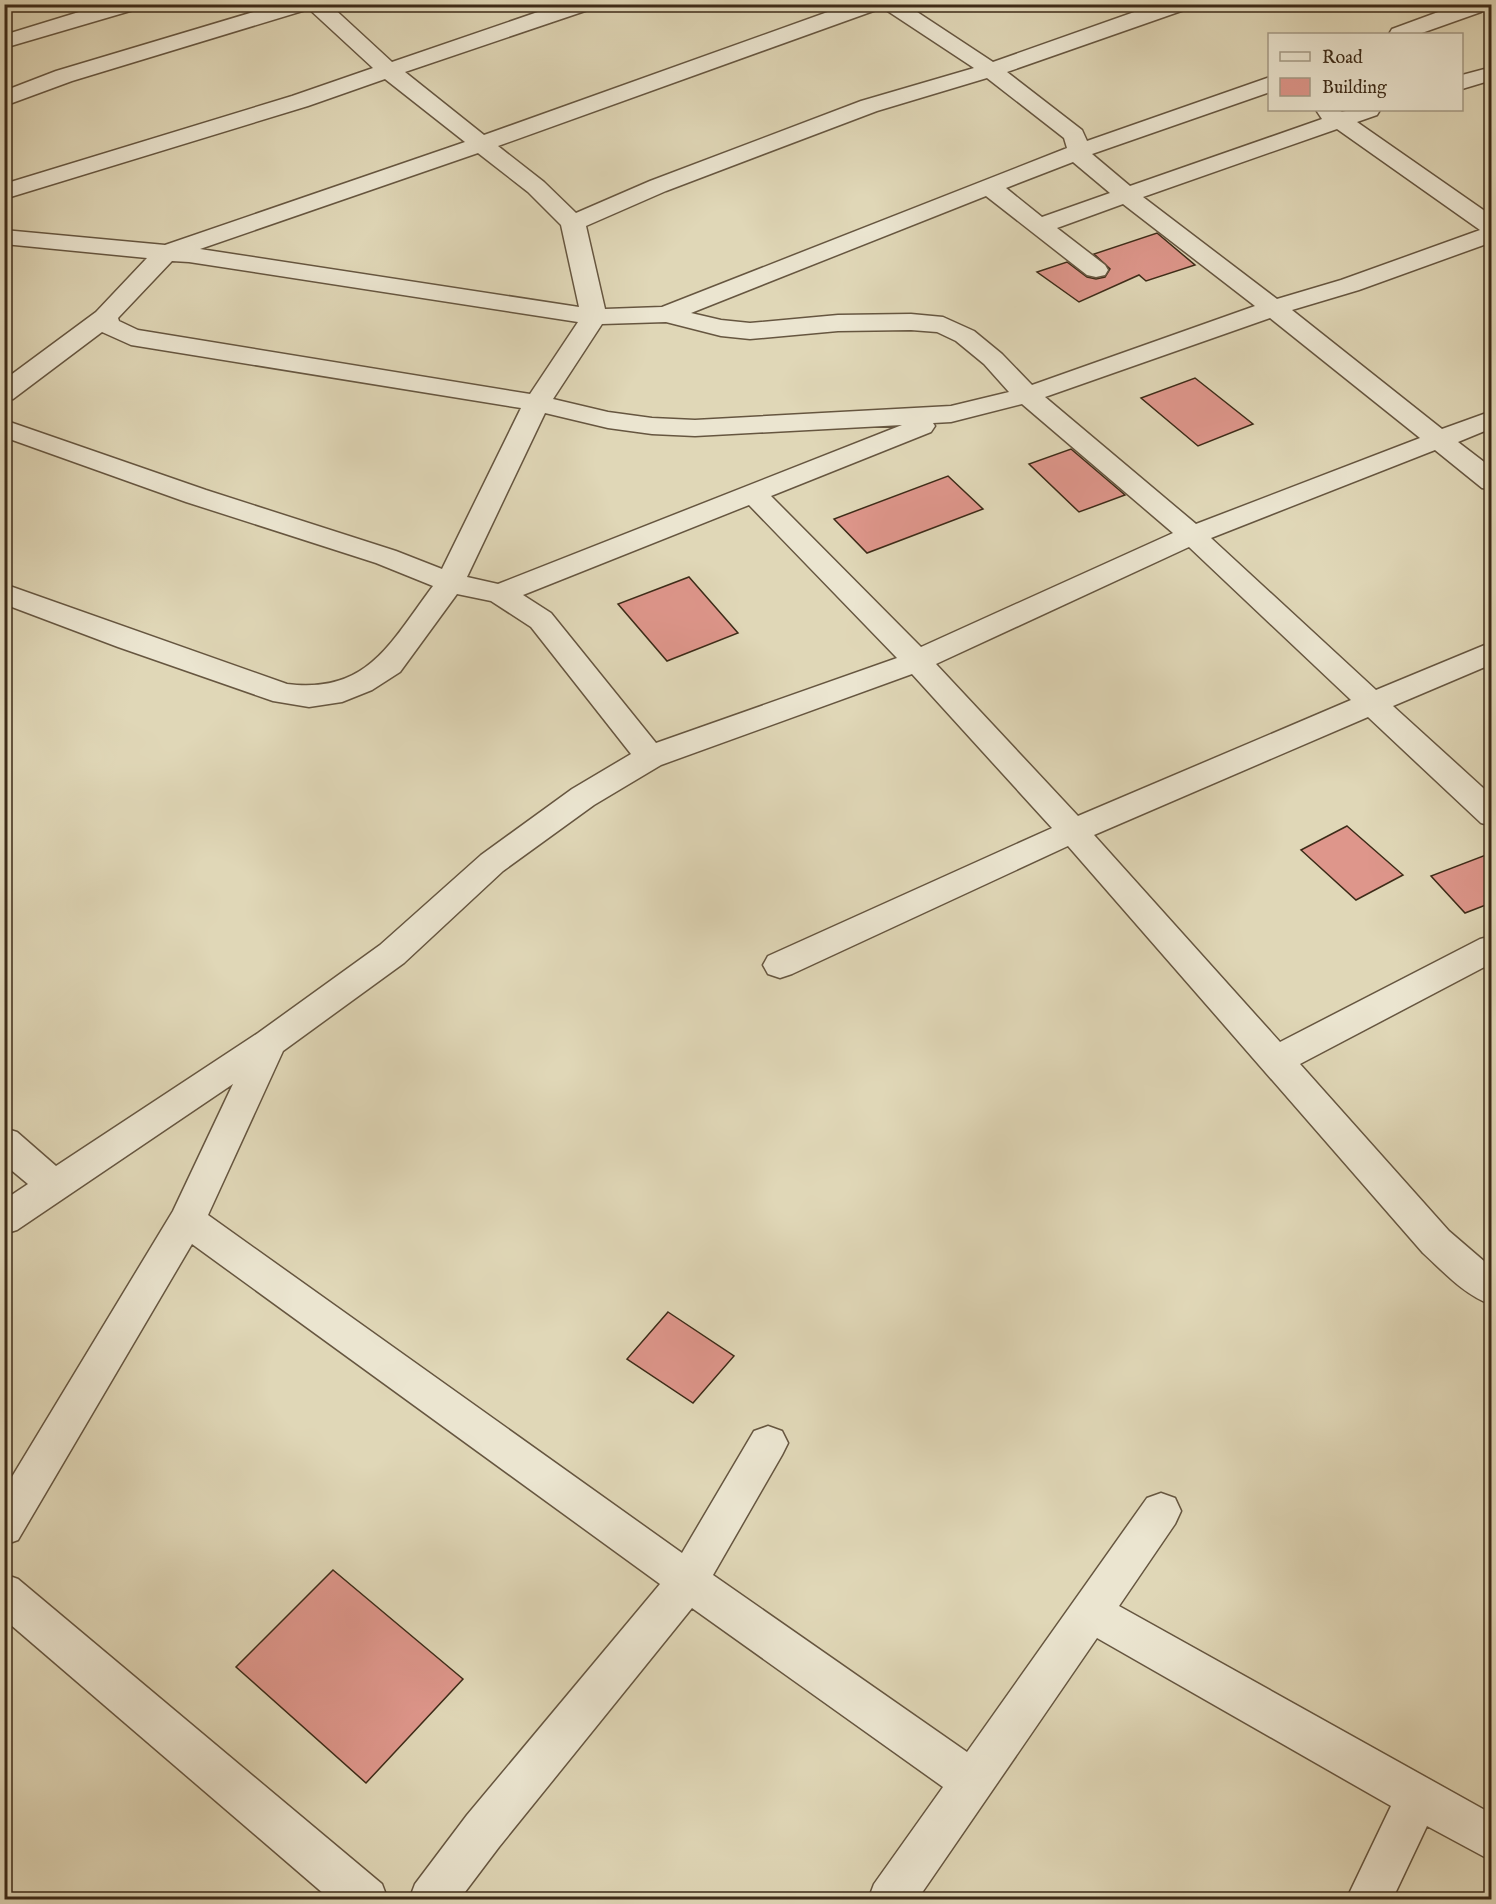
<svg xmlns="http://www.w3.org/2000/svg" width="1496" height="1904" viewBox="0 0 1496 1904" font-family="'IM FELL English',serif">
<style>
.building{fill:#de968b;stroke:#3d2b18;stroke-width:1.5}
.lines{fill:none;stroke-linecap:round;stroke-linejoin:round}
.minor-casing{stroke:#665640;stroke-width:3}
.minor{fill:#ebe5d0;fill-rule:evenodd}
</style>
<rect width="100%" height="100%" fill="#e0d7b7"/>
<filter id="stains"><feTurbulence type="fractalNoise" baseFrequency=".00333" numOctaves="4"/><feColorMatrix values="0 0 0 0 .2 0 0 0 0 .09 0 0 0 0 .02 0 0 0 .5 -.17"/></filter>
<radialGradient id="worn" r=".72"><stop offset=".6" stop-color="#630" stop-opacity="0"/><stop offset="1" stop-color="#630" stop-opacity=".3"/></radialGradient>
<g class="building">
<polygon points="1157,233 1195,265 1146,281 1139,275 1079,302 1037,272 1067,262 1087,277 1096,279 1105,277 1110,269 1094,254"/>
<polygon points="1195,378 1253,424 1198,446 1141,398"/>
<polygon points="1071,449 1118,489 1125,495 1079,512 1029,464"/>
<polygon points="948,476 983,509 867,553 834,519"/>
<polygon points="689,577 738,633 667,661 618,604"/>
<polygon points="1347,826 1403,875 1356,900 1301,850"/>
<polygon points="1491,853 1491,903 1465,913 1431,876"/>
<polygon points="668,1312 734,1356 693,1403 627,1359"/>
<polygon points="333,1570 463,1679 366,1783 236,1667"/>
</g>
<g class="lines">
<g class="minor-casing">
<g id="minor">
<polygon points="105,4 139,4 137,9 4,48 4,35"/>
<path d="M280 4H329L392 62 561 4H593L591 9 405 72 484 135 850 4H905L993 62 1157 4H1189L1187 9 1007 72 1082 130 1087 141 1270 77V92L1092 154 1130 186 1322 119 1316 110H1339L1342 112 1349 110H1380L1377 115 1357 122 1492 216V242L1359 290 1292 310 1442 429 1492 411V428L1458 442 1492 468V490L1482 488 1435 450 1211 538 1376 690 1492 642V664L1393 706 1492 796V826L1481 823 1368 717 1094 835 1280 1042 1480 939 1492 936V963L1300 1064 1449 1231 1492 1268V1305C1464 1295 1444 1272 1423 1253L1068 846 792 974 780 978 768 974 763 965 768 956 1052 828 912 674 661 765 594 805 503 871 404 963 283 1051 208 1215 682 1553 754 1431 768 1426 782 1431 788 1443 782 1455 713 1575 967 1752 1147 1498 1161 1493 1175 1498 1181 1511 1175 1524 1119 1606 1492 1814V1861L1427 1826 1392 1900H1346L1391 1806 1097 1638 917 1900H868L874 1884 943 1787 692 1608 499 1847 459 1900H409L415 1884 467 1815 660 1584 192 1244 18 1540 4 1545V1490L173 1211 233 1084 17 1230 4 1234V1200L28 1184 4 1164V1128L17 1132 56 1166 258 1033 380 945 481 855 572 789 631 754 531 627 491 601 457 594 400 672 372 690 342 702 309 707 273 701 118 647 4 604V584L287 684C368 694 390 643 433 586L376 563 186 502 4 437V420L206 490 396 551 442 569 521 408 131 345 102 332 13 399 4 401V380L96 312 147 258 4 244V230L165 245 465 142 385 79 308 106 4 199V184L292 96 373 68 309 9 72 81 4 106V91L56 71ZM880 6 974 68 861 101 650 181 576 213 544 182 498 146 879 9ZM987 78 1064 138 1067 148 662 307 605 309 586 226 666 191 877 111ZM1337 129 1480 230 1341 280 1277 299 1143 197ZM478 153 528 192 561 225 579 307 200 249ZM1073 162 1110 193 1042 217 1006 188ZM986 196 1087 275 1096 277 1105 275 1108 270 1105 265 1057 228 1123 204 1255 306 1032 385 1002 354 974 331 943 317 911 314 838 315 750 323 721 320 691 313ZM172 261 189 262 578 322 530 394 138 330 119 321 118 318ZM1270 318 1420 438 1196 524 1045 397ZM666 322 721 336 750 339 838 331 911 330 937 332 956 341 984 364 1009 392 951 406 695 420 652 418 608 412 553 399 602 324ZM1022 404 1173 533 921 647 771 496 931 432 935 426 933 423 951 422ZM545 413 608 428 652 434 695 436 902 425 498 584 467 577ZM749 505 897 658 656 743 551 613 523 595ZM1189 547 1351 700 1078 816 936 664Z"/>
<polygon points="1460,4 1482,4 1484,7 1481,12 1419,34 1389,34 1392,29"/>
<polygon points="1492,67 1492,80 1462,89 1462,75"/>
<polygon points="4,1574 18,1579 382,1884 388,1900 331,1900 4,1619"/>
</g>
</g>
<use href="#minor" class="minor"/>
</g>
<rect width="1496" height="1904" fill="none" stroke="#e0d7b7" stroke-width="24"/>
<rect x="6" y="6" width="1484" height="1892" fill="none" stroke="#3d2b18" stroke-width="3"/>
<rect x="12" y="12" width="1472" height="1880" fill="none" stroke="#3d2b18" stroke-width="1.5"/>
<rect x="1268" y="33" width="195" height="78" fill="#ebe5d0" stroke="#a59b86" stroke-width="1.5"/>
<rect x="1280" y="52" width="30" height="9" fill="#ebe5d0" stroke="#a59b86" stroke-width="1.5"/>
<text x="1322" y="63" font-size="18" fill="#3d2b18">Road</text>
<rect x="1280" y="78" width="30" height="18" fill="#de968b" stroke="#a59b86" stroke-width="1.5"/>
<text x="1322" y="93" font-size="18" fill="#3d2b18">Building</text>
<rect width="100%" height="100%" filter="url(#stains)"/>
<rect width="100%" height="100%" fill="url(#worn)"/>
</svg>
